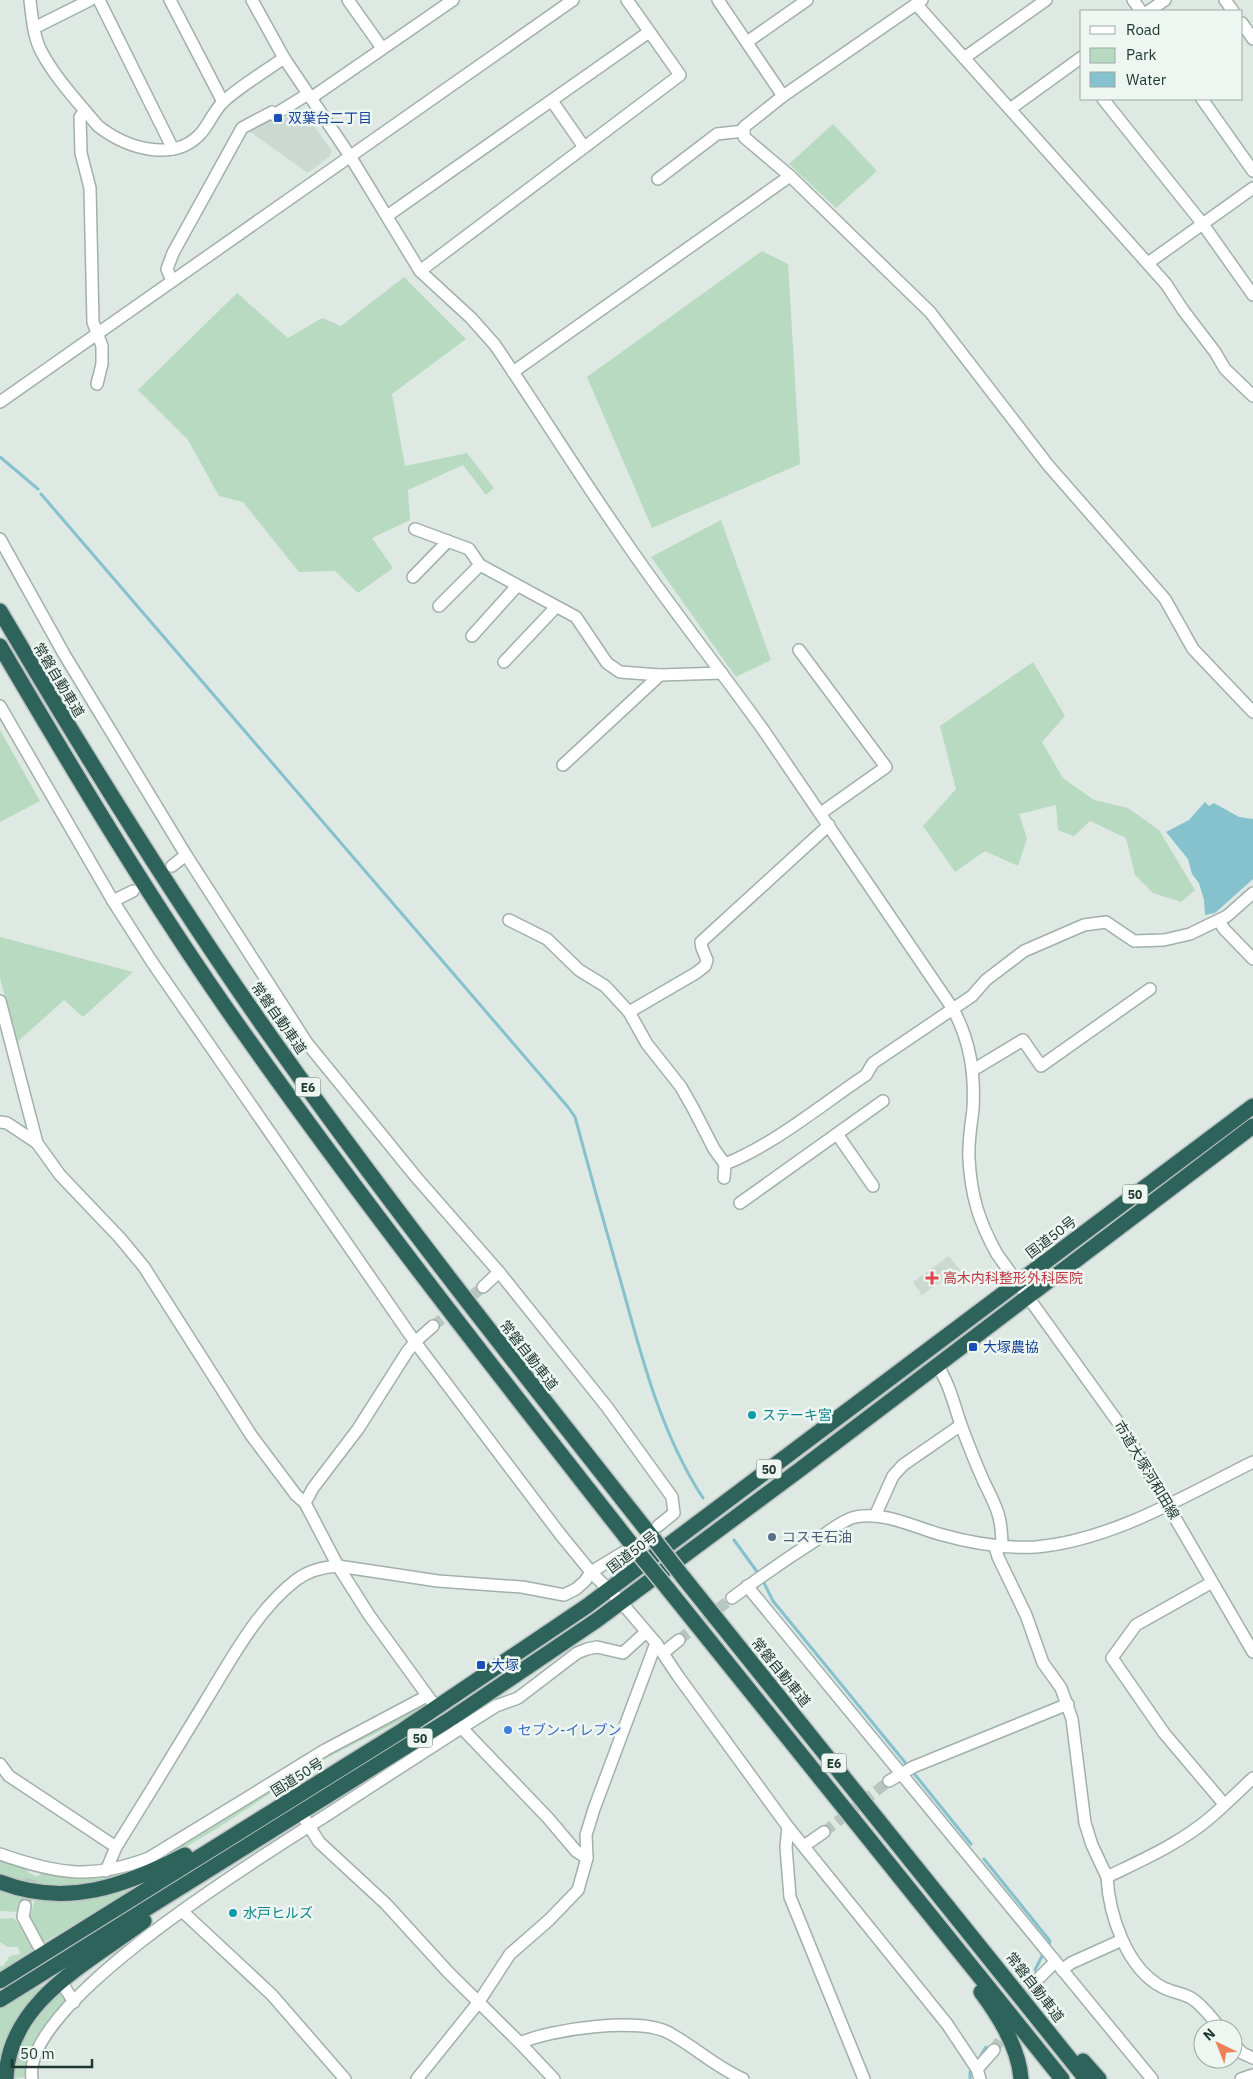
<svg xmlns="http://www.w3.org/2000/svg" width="1253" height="2079" viewBox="0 0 1253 2079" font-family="'IBM Plex Sans','Noto Sans JP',sans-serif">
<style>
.built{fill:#ccd9d3}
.green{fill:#b7dac1}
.water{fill:#86c1ce}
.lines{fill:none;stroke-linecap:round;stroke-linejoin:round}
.stream{stroke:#86c1ce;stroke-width:3}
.minor-tunnel{stroke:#b8c6c0;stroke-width:11;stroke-dasharray:11 5.5;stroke-linecap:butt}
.minor-casing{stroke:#a1b0ab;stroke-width:14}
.highway-casing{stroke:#bcc3c2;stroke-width:18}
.minor{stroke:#fff;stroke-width:11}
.highway{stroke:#2d635a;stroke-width:15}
.highway-bridge-casing{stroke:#bcc3c2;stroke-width:18;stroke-linecap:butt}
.highway-bridge{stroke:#2d635a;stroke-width:15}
.transit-dot{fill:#1a4fb4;stroke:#eef6f2;stroke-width:2}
.health-dot{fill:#e0444e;stroke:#eef6f2;stroke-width:2}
.culture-dot{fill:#0f9aa8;stroke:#eef6f2;stroke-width:2}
.service-dot{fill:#5c6f8a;stroke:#eef6f2;stroke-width:2}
.shop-dot{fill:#3f7fe0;stroke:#eef6f2;stroke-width:2}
.labels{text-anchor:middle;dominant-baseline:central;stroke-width:5;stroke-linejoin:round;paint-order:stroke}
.shield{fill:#eef6f2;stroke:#5e716c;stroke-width:1}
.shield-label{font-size:12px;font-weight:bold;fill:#203832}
.transit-label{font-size:14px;fill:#164399;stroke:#eef6f2;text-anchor:start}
.street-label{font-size:14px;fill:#203832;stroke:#eef6f2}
.health-label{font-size:14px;fill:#be3a42;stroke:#eef6f2;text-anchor:start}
.culture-label{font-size:14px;fill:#0d838f;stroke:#eef6f2;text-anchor:start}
.service-label{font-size:14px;fill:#4e5e75;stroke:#eef6f2;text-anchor:start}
.shop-label{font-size:14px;fill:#366cbe;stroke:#eef6f2;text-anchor:start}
</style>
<rect width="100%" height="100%" fill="#dee9e4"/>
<g class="built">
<polygon points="301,108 332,151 329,157 308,173 246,129 272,115 278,123"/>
<polygon points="949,1256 961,1271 956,1274 954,1272 922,1295 913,1282"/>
</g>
<g class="green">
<polygon points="833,124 877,171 836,208 789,164"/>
<polygon points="762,251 788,264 800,464 652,528 587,377"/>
<polygon points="404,277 466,339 392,394 405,466 467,453 494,488 486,495 463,465 408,490 410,520 372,538 393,568 358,593 335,571 299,572 243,502 219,496 188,440 138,390 237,293 288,338 322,318 341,326"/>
<polygon points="721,520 771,660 736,677 651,557"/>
<polygon points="1033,662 1065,716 1042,742 1063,778 1094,800 1128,808 1159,830 1195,890 1181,902 1153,893 1135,875 1126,838 1090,821 1074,836 1058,830 1056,805 1019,814 1027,838 1018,866 985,851 955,872 923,826 956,789 940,726"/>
<polygon points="0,730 40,801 0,822"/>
<polygon points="0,937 133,972 83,1017 64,1000 16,1043 0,977"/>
<path d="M421 1705 422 1708C392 1727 360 1740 329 1757 260 1796 197 1850 122 1876 112 1879 100 1885 90 1886 59 1891 29 1884 0 1876V1859L25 1868 29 1873 37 1877 43 1872C66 1878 94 1880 118 1874 148 1867 176 1848 202 1832 243 1807 282 1779 324 1756 356 1738 389 1723 421 1705Z"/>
<path d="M138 1883 139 1885 43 1943 29 1921 35 1899C76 1901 99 1899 138 1883Z"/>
<polygon points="0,1889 25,1897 18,1912 0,1911"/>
<polygon points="14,1918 36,1948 0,1971 0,1966 3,1966 10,1956 20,1954 18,1947 8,1947 0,1942 0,1919"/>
<path d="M53 1981C21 2008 10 2025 0 2066V2010L34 1989Z"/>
<polygon points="63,1990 66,2003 35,2042 27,2077 12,2079 19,2041 46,2004"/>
</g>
<polygon class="water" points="1205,802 1209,806 1214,803 1239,817 1253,819 1253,879 1215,913 1205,915 1204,900 1199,883 1192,874 1188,859 1166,832 1189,820"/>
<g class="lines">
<g class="stream">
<polyline points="0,457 38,489"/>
<path d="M41 494 568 1107 575 1117C591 1176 607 1234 624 1293 643 1363 663 1437 703 1498"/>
<polyline points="734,1540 758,1573"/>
<polyline points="763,1581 773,1601 908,1766"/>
<polyline points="912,1771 971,1844"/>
<polyline points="984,1859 1050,1941 1049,1945"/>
<polyline points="1035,1970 1042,1956"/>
<polyline points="981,2055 986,2047"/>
<polyline points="970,2079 970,2072"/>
</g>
<g class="minor-tunnel">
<polyline points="433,1326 483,1287"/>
<polyline points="679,1640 732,1598"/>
<polyline points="824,1832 889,1781"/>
<polyline points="25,1906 32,1875"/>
<polyline points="994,2050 1040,1977"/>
</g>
<g class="minor-casing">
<g id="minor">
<path d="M30 0C32 16 33 34 40 49 54 77 78 102 98 126 126 148 175 164 202 132 210 122 215 109 224 101 242 85 264 72 284 58"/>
<polyline points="99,0 173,149"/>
<polyline points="170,0 223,102"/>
<path d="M252 0 284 58 350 156 420 271 471 318 495 345C538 408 578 473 621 535 666 602 717 665 764 731L953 1009C970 1041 975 1072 973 1109 971 1126 968 1142 969 1159 971 1196 979 1222 997 1254L1125 1432 1253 1652"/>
<polyline points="348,0 382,48"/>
<polyline points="718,0 783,96"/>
<polyline points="922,0 783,96 744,127 744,137 790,176 930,312 1048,465 1165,599 1193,649 1253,712"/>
<polyline points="1133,0 1141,11"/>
<polyline points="1225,0 1233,11"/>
<polyline points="916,4 1166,284 1183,310 1215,352 1225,369 1253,396"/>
<polyline points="1149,11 1165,0"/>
<polyline points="1242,23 1253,39"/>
<polyline points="34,28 90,0"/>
<polyline points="747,42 807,0"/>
<polyline points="964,58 1046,0"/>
<polyline points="311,98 453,0"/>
<polyline points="1103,99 1202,223 1253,295"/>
<polyline points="1202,99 1253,171"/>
<polyline points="552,101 584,147"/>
<polyline points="1010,109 1082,57"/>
<polyline points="85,111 80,117 81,153 90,188 93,322 102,346 102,364 97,384"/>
<polyline points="658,179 717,134 744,131"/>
<polyline points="387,216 649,32"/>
<polyline points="1148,263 1253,188"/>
<polyline points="420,271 680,75 627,0"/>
<polyline points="172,281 167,269 173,253 242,128 272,112 274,115 308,94"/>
<polyline points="513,372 790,176"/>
<polyline points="0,402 573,0"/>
<polyline points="415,529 469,549 480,565 576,617 607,663 620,672 660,675"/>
<polyline points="0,539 64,654 186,855 307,1043 416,1177 499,1272 607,1407 672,1497 674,1513 658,1526"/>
<polyline points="413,577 448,541"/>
<polyline points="439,606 480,565"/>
<polyline points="472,636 517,586"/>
<polyline points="799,650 886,767 821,813"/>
<polyline points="504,662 556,607"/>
<polyline points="0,706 113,901 152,962 415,1342 560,1534 591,1572 621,1602 656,1643 678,1676 788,1827 947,2024 977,2069 980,2079"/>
<polyline points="563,765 660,675 722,673"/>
<polyline points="172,866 186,855"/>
<polyline points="113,901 133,891"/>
<polyline points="509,920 547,939 579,970 605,986 629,1012 647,1044 681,1087 694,1110 714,1149 725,1164 724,1178"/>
<polyline points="1219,921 1224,929 1253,959"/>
<polyline points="0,1001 37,1143 60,1175 120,1238 144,1267 251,1435 296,1495 305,1503"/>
<polyline points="629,1012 696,973 705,966 707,960 702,948 701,942 829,825"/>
<polyline points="973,1070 1023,1040 1041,1066 1150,989"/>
<polyline points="0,1122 7,1123 37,1143"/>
<polyline points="837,1134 873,1186"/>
<path d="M725 1164C775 1144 821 1105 866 1075L873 1063 972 996 986 980 1024 951 1084 925 1106 922 1134 941 1164 940 1190 934 1227 916 1253 893"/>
<polyline points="740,1203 883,1101"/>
<polyline points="483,1287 499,1272"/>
<path d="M937 1365C949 1383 954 1404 961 1425 968 1444 976 1464 984 1482 997 1508 1002 1517 1002 1547"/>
<polyline points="875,1516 893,1476 903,1465 961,1425"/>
<polyline points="995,1547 998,1557 1026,1615 1043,1663 1061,1688 1072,1719 1085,1823 1092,1845 1107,1877"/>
<polyline points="1209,1584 1136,1625 1112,1658 1164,1733 1224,1804"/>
<polyline points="747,1586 1152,2079"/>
<path d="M732 1598C760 1577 789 1557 819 1538 830 1531 842 1520 855 1517 883 1511 912 1526 939 1534 971 1543 1002 1549 1036 1547 1113 1540 1184 1496 1253 1462"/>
<polyline points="663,1653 679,1640"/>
<polyline points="432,1702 369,1615 338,1566 305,1503 313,1488 358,1429 407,1352 415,1342 433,1326"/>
<polyline points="457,1723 548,1818 576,1851 587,1858"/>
<polyline points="0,1764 9,1776 116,1847"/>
<polyline points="889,1781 913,1767 1068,1704"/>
<polyline points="301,1813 319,1842 386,1904 448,1972 520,2043 554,2079"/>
<polyline points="788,1827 786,1847 790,1897 864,2079"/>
<polyline points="804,1846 824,1832"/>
<path d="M0 1854C57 1874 91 1880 149 1858L325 1750 427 1696"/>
<path d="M106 1871 116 1847C146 1799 176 1750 205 1702 231 1660 256 1611 296 1580 308 1571 323 1567 338 1566L438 1581 522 1587 564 1595 576 1589 585 1581 591 1572 624 1552"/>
<polyline points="25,1906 23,1917 38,1945"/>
<polyline points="182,1911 272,1995 345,2079"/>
<polyline points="1062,1970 1071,1963 1122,1940"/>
<polyline points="1040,1977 1055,1962"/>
<polyline points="65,1988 74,2002"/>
<path d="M1221 2029C1212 2019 1203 2005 1191 1998 1182 1993 1171 1992 1162 1987 1126 1968 1109 1914 1107 1877 1142 1860 1181 1843 1211 1817 1225 1805 1239 1791 1253 1778"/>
<path d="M520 2043C551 2029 642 2016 671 2034 696 2048 716 2067 743 2079"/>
<polyline points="1233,2043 1242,2053 1253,2058"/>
<polyline points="977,2069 994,2050"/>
<path d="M32 2079C20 2002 269 1852 330 1813 385 1777 440 1741 496 1706L518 1698 577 1653 587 1649 597 1647 623 1653 646 1632"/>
<polyline points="417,2079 478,2003 510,1954 549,1920 578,1890 587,1858 586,1835 594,1809 656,1643"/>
<polyline points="1241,2079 1253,2075"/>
</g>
</g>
<g class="highway-casing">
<g id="highway">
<path d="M0 611C82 750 167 888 259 1020 383 1197 518 1367 652 1537"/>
<path d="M0 646C77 777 155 908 243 1032 368 1209 502 1379 636 1550"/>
<polyline points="683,1577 1086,2079"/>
<polyline points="668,1589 1062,2079"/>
<path d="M0 1882C67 1908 125 1886 185 1855"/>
<polyline points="0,1981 403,1730 587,1606 1253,1106"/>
<path d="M981 1992C999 2016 1019 2048 1021 2079"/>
<polyline points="0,2000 452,1718 597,1620 798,1471 1253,1126"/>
<polyline points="1083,2061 1099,2079"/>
<path d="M6 2079C8 2001 90 1962 144 1921"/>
</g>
</g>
<use href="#minor" class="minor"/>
<use href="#highway" class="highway"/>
<g class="highway-bridge-casing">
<g id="highway-bridge">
<polyline points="652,1537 683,1577"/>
<polyline points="636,1550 668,1589"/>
</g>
</g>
<use href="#highway-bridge" class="highway-bridge"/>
</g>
<g class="transit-dot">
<rect x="273" y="113" width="10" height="10" rx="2.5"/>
<rect x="968" y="1342" width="10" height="10" rx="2.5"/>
<rect x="476" y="1660" width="10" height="10" rx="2.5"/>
</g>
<path class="health-dot" d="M929.5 1270.5h5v5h5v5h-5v5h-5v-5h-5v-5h5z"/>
<g class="culture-dot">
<circle cx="752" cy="1415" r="5"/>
<circle cx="233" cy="1913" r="5"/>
</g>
<circle class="service-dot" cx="772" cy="1537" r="5"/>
<circle class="shop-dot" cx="508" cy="1730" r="5"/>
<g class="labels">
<g class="shield">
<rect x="295.5" y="1077.5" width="25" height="19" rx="4"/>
<rect x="1122.5" y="1184.5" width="25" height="19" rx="4"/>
<rect x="756.5" y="1459.5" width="25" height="19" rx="4"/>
<rect x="407.5" y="1728.5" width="25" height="19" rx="4"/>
<rect x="821.5" y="1753.5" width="25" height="19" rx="4"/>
</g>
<g class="shield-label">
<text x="308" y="1087">E6</text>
<text x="1135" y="1194">50</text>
<text x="769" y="1469">50</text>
<text x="420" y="1738">50</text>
<text x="834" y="1763">E6</text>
</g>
<g class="transit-label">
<text x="288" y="118">双葉台二丁目</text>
<text x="983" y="1347">大塚農協</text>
<text x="491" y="1665">大塚</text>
</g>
<g class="street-label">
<text transform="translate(59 680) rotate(59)">常磐自動車道</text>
<text transform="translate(279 1018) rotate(55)">常磐自動車道</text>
<text transform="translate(1051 1237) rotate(-37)">国道50号</text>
<text transform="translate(529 1355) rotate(52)">常磐自動車道</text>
<text transform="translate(1147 1470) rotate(59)">市道大塚河和田線</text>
<text transform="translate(632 1552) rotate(-37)">国道50号</text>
<text transform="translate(781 1672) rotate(51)">常磐自動車道</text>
<text transform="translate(297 1777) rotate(-32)">国道50号</text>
<text transform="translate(1035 1987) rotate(52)">常磐自動車道</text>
</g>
<g class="health-label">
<text x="943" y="1278">高木内科整形外科医院</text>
</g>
<g class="culture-label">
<text x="762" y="1415">ステーキ宮</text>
<text x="243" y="1913">水戸ヒルズ</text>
</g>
<g class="service-label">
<text x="782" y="1537">コスモ石油</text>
</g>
<g class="shop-label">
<text x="518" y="1730">セブン-イレブン</text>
</g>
</g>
<rect x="1080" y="10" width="162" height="90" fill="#eef6f2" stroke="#9caaa5"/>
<rect x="1090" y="26" width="25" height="8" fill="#ffffff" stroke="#9caaa5"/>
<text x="1126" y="35" font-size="15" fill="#203832">Road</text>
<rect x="1090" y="48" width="25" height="15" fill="#b7dac1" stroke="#9caaa5"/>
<text x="1126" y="60" font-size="15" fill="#203832">Park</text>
<rect x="1090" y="72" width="25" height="15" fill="#86c1ce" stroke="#9caaa5"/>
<text x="1126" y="85" font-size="15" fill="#203832">Water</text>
<g transform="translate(1218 2044) rotate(317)"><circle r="24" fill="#eef6f2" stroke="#9caaa5"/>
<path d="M0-4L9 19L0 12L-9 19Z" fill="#ee8057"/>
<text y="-8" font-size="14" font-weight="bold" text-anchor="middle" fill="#203832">N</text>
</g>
<path d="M12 2059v8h80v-8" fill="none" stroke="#203832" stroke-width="2.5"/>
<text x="20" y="2059" font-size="15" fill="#203832" stroke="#eef6f2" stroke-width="4" paint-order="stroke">50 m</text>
</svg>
